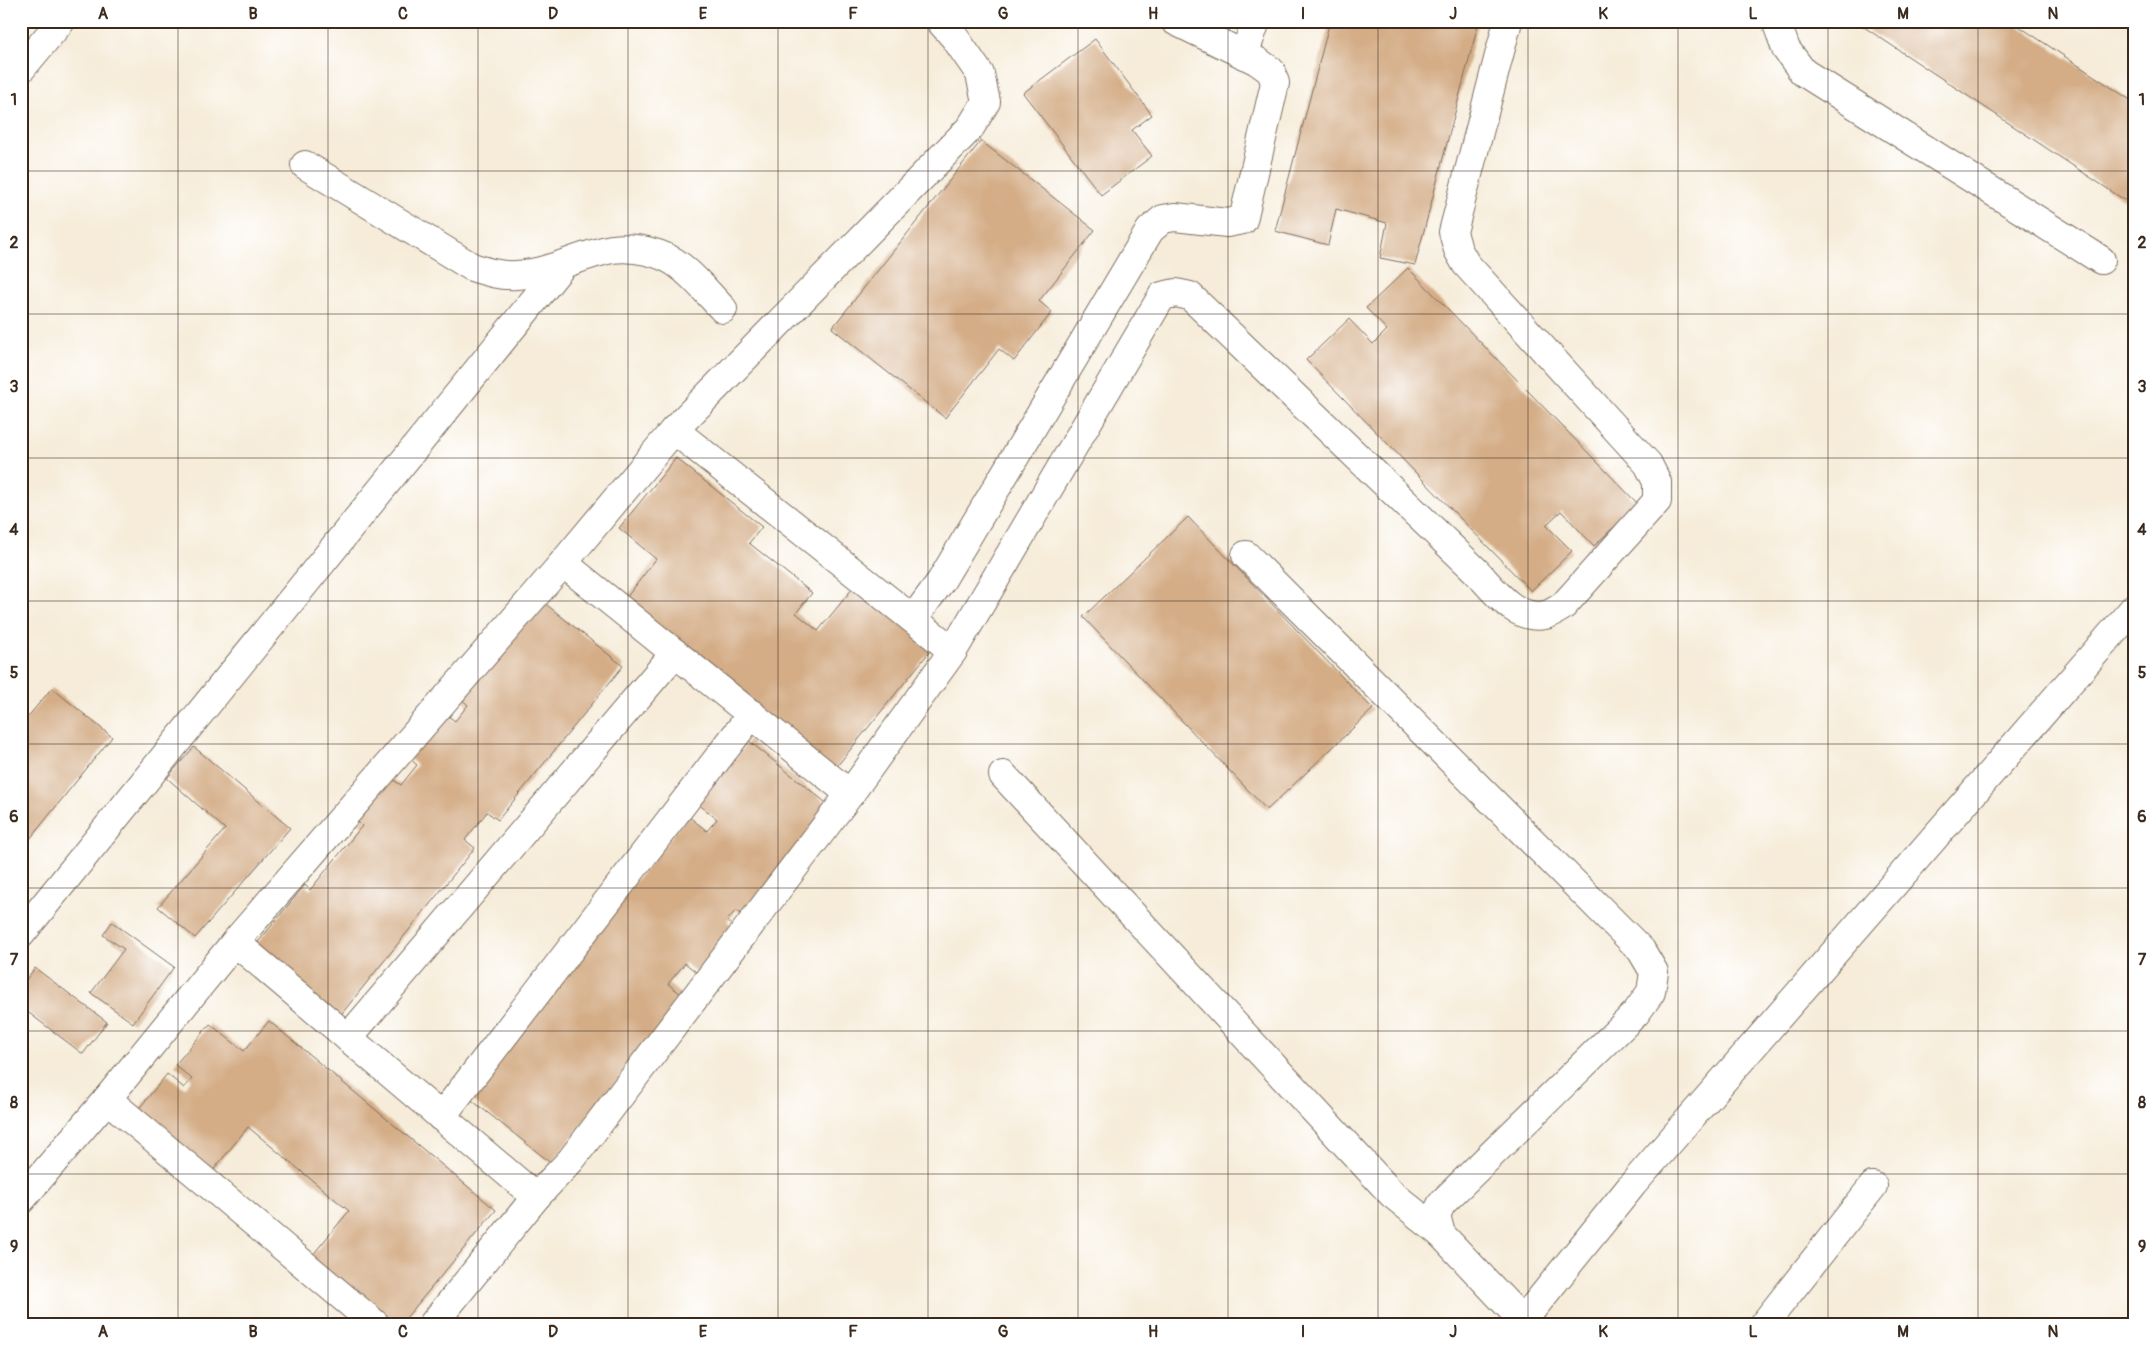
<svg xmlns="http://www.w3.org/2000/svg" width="2156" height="1345" viewBox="0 0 2156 1345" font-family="Pangolin,sans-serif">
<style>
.building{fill:#d4ad87}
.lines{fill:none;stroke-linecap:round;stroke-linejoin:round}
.minor-casing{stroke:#7c6e5f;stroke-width:30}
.minor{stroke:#fff;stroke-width:28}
.grid{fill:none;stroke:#3b2a1e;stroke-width:1;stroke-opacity:0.55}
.neatline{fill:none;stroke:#3b2a1e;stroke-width:2}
.grid-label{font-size:16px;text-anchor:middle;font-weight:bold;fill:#3b2a1e}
</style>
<rect width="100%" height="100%" fill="#fff"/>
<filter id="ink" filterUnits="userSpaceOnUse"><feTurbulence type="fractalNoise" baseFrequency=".02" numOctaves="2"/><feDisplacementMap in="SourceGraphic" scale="10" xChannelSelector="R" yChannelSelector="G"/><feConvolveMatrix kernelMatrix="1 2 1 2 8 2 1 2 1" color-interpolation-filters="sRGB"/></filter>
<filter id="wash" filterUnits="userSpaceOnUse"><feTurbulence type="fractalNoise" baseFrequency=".0096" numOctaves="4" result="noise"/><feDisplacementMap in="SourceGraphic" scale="20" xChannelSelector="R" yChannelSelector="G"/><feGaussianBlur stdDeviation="1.12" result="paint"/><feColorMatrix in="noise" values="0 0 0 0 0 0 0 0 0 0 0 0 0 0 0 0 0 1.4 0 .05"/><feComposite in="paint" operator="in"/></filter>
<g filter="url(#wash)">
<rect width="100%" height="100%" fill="#f6ecd9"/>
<g id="blocks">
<g class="building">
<polygon points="1330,21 1479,21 1415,265 1380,258 1387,223 1336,209 1328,245 1275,231"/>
<polygon points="1855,21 2011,21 2135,103 2135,207"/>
<polygon points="1095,39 1152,115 1132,130 1152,156 1101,195 1023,93"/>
<polygon points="981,141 1095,230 1039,301 1052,312 1014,361 999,349 945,418 832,328"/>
<polygon points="1408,268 1638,504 1594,546 1561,511 1546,525 1572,551 1531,591 1306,360 1349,319 1373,344 1387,330 1366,308"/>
<polygon points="676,458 762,527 749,543 812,593 796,613 818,631 857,583 935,645 833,771 623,602 656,559 619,528"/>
<polygon points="1188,517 1373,709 1267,810 1083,617"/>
<polygon points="537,597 623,666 498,820 487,812 465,840 475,848 339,1017 254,947 305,885 310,890 362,826 357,821 391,778 401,785 417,765 408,757 444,713 455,721 468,705 458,696"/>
<polygon points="52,688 112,737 21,850 21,725"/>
<polygon points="749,741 835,810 748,919 736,910 727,921 738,931 701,976 685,963 668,984 685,997 551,1163 464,1094 688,816 707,831 717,819 698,804"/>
<polygon points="194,747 290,828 195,938 158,907 225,829 167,778"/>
<polygon points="112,922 174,967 133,1023 91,993 124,949 103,935"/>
<polygon points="35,968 107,1022 83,1054 21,1007 21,986"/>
<polygon points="269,1021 496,1210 401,1324 392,1324 311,1257 349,1211 248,1127 211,1173 137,1111 167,1074 184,1088 192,1079 175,1065 210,1024 244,1051"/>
</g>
</g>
</g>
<g filter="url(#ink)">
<use href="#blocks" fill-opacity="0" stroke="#7c6e5f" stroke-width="1"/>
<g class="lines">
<g class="minor-casing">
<g id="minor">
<polyline points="1776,21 1786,49 1803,72 2101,260"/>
<polyline points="1244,55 1256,21"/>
<polyline points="21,69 61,21"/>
<path d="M305 165 472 267C487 272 500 276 516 275 550 273 580 255 612 249 633 246 663 252 680 266 696 278 709 295 723 309"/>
<polyline points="674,430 970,128 986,102 980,74 955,38 940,21"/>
<polyline points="1246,555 1641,950 1654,972 1651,992 1636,1013 1442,1203 1436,1215 1441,1234 1522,1320"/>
<polyline points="563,563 850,794"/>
<polyline points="913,619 941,581 1150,230 1163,219 1175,217 1227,223 1243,220 1275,83 1271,71 1257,61 1175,21"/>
<polyline points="1003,775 1392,1194 1441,1234"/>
<polyline points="21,934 562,266"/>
<polyline points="235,942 536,1197"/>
<polyline points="348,1038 675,653"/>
<polyline points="441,1117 752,714"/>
<polyline points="21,1200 107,1099"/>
<polyline points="375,1324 107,1099 235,942 563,563 674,430 953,651"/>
<path d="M433 1324 536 1197 571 1160 850 794 953 651 1162 296 1176 293 1190 296 1476 571C1494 590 1515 621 1545 615 1551 614 1558 609 1563 606L1657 501V482L1648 464 1466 264 1458 250 1453 232 1508 21"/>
<polyline points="1520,1324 1633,1184 2135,607"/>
<polyline points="1764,1324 1873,1186"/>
</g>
</g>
<use href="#minor" class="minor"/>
</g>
</g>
<path class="grid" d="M178 21V1324M328 21V1324M478 21V1324M628 21V1324M778 21V1324M928 21V1324M1078 21V1324M1228 21V1324M1378 21V1324M1528 21V1324M1678 21V1324M1828 21V1324M1978 21V1324M21 171H2135M21 314H2135M21 458H2135M21 601H2135M21 744H2135M21 888H2135M21 1031H2135M21 1174H2135"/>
<rect width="2156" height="1345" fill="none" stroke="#fff" stroke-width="55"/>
<rect x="28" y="28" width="2100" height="1290" class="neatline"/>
<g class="grid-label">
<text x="103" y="19">A</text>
<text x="253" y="19">B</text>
<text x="403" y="19">C</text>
<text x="553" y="19">D</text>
<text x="703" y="19">E</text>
<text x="853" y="19">F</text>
<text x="1003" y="19">G</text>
<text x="1153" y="19">H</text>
<text x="1303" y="19">I</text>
<text x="1453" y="19">J</text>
<text x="1603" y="19">K</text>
<text x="1753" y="19">L</text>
<text x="1903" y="19">M</text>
<text x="2053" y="19">N</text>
<text x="14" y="105">1</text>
<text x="2142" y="105">1</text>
<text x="14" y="248">2</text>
<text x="2142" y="248">2</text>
<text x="14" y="392">3</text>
<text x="2142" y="392">3</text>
<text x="14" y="535">4</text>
<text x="2142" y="535">4</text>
<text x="14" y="678">5</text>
<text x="2142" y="678">5</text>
<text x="14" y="822">6</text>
<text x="2142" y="822">6</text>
<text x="14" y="965">7</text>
<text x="2142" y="965">7</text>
<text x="14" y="1108">8</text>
<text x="2142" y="1108">8</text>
<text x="14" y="1252">9</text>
<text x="2142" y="1252">9</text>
<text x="103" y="1337">A</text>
<text x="253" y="1337">B</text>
<text x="403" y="1337">C</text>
<text x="553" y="1337">D</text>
<text x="703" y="1337">E</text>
<text x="853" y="1337">F</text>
<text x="1003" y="1337">G</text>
<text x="1153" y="1337">H</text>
<text x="1303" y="1337">I</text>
<text x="1453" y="1337">J</text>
<text x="1603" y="1337">K</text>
<text x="1753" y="1337">L</text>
<text x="1903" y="1337">M</text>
<text x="2053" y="1337">N</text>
</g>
</svg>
